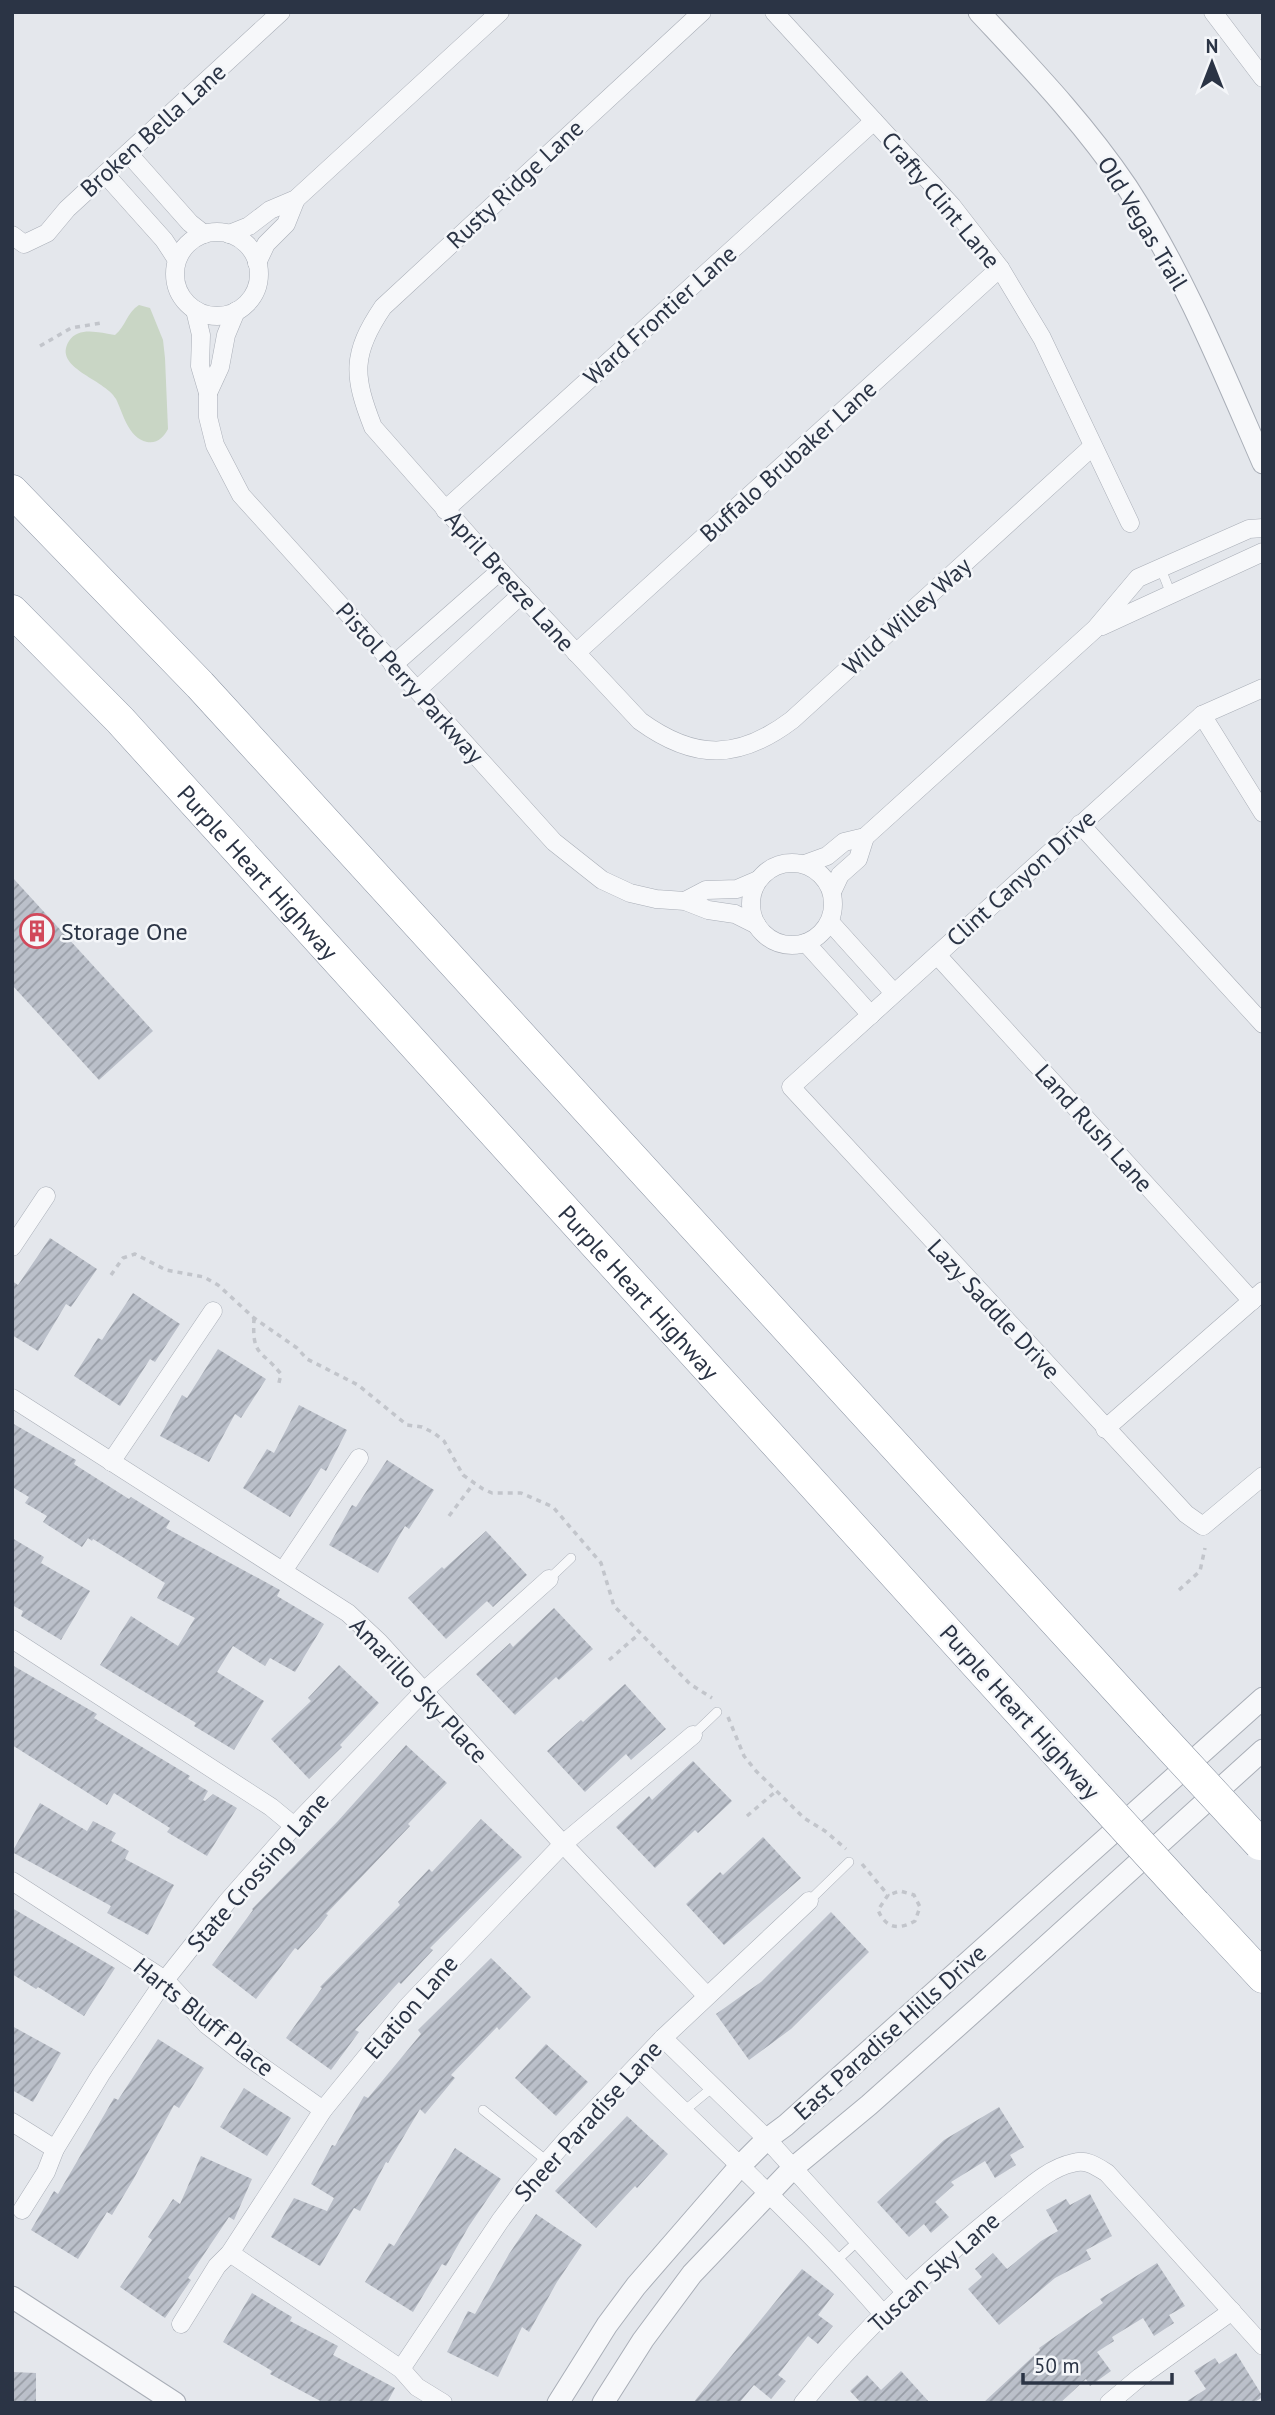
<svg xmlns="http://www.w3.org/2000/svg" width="1275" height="2415" viewBox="0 0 1275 2415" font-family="'PT Sans',sans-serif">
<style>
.grass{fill:#c9d6c5}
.building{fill:url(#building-hatch)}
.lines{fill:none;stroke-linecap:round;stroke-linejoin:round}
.service-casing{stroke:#a9aeb7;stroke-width:10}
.minor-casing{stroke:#a9aeb7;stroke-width:19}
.tertiary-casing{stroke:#a9aeb7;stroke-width:23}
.motorway-casing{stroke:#8b94a3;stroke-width:33}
.path{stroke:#c2c5cb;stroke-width:3.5;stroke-dasharray:5 5;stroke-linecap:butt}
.service{stroke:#f7f8fa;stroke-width:9}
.minor{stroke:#f7f8fa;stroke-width:18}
.tertiary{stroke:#f7f8fa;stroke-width:21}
.motorway{stroke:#fff;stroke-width:32}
.motorway-bridge-casing{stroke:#8b94a3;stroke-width:33;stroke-linecap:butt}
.motorway-bridge{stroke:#fff;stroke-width:32}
.labels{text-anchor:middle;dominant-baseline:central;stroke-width:5;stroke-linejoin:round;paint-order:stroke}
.street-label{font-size:24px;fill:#2b3445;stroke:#f4f6f9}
.poi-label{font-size:24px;fill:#2b3445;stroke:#f4f6f9;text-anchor:start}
</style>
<defs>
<pattern id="building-hatch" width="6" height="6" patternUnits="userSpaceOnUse" patternTransform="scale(1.75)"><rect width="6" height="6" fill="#bbc0ca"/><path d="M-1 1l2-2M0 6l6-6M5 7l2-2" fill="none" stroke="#989da6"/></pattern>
</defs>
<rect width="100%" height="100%" fill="#e4e7ec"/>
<path class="grass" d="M139 305 150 308 163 340 165 358 168 429C164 437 157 444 147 442 128 438 123 413 116 399 105 379 52 368 69 341 79 326 100 333 115 335 126 326 127 312 139 305Z"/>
<g class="building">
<polygon points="12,877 153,1031 99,1080 12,985"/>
<polygon points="50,1238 97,1269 71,1307 66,1304 38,1351 12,1335 12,1281 18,1285"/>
<polygon points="133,1293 180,1324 155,1362 150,1359 120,1406 74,1376 98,1338 102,1340"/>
<polygon points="218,1349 266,1379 241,1418 235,1414 209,1462 160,1436 182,1395 187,1398"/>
<polygon points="299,1405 347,1430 326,1471 321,1468 290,1517 243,1488 267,1449 274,1453"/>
<polygon points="12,1423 76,1460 74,1464 129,1499 131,1497 170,1521 166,1528 280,1590 277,1596 324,1624 295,1672 270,1658 265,1666 233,1646 217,1672 264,1701 234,1750 194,1726 196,1723 100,1665 131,1616 178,1646 195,1618 157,1598 165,1583 93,1539 92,1541 88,1538 82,1547 43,1522 47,1516 25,1503 29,1497 12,1487"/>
<polygon points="387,1460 434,1490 409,1529 405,1526 378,1573 329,1545 352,1505 356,1507"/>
<polygon points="486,1531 527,1575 493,1607 487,1601 446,1639 408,1598 442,1567 444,1569"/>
<polygon points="12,1538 44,1557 41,1563 90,1591 61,1640 21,1616 23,1611 12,1605"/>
<polygon points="554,1608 593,1649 559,1680 556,1677 515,1715 476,1674 510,1643 513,1647"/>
<polygon points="12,1665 97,1714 94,1718 190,1776 188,1779 208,1791 203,1800 205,1801 213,1794 237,1808 207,1856 167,1832 170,1828 114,1793 107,1805 12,1745"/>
<polygon points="339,1665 379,1703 340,1745 342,1747 309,1779 271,1739 311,1701 308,1698"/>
<polygon points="625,1684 666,1729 631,1760 626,1754 585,1792 547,1751 581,1720 583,1722"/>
<polygon points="406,1745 447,1783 408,1824 410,1826 326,1914 328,1915 319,1927 298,1950 295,1948 256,1999 212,1965 253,1910 252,1909 338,1821"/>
<polygon points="693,1761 732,1801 698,1833 695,1830 655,1868 616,1827 649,1796 652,1800"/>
<polygon points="40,1803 87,1831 93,1821 116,1833 111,1841 129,1851 125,1859 174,1885 148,1935 107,1913 111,1906 12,1852"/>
<polygon points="481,1819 522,1857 430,1948 433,1950 401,1984 399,1982 355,2030 359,2032 331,2070 286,2038 322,1988 320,1987 400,1905 398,1902 429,1869 432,1872"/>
<polygon points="763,1837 801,1878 724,1945 686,1904 720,1872 723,1875"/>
<polygon points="12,1908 115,1968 84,2016 38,1987 36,1989 12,1974"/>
<polygon points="831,1912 869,1952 791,2029 749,2060 716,2014 761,1982"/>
<polygon points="491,1958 531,1997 499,2030 497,2027 451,2075 455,2078 425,2114 420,2109 388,2163 386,2162 360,2211 354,2208 320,2266 271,2237 294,2198 327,2211 334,2198 311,2184 332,2145 335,2146 364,2096 368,2098 421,2034 418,2030"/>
<polygon points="12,2026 61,2053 33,2102 12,2090"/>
<polygon points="158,2039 204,2068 179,2108 174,2105 133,2180 112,2215 107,2212 78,2259 31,2230 54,2191 58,2194 114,2098 118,2100"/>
<polygon points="546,2044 588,2082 556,2116 515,2078"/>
<polygon points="244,2088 291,2118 267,2156 220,2127"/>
<polygon points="999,2107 1024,2147 1010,2155 1016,2165 995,2178 985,2161 951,2182 954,2185 935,2202 949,2217 931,2233 924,2224 909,2237 877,2202 944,2140"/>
<polygon points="627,2116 668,2154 637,2188 635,2186 596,2228 555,2191"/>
<polygon points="455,2148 501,2179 469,2226 446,2266 442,2264 413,2312 365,2282 389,2243 394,2246"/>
<polygon points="201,2156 252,2179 234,2220 229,2217 188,2278 191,2280 165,2318 120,2287 152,2240 148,2237 173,2199 180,2204"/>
<polygon points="1090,2194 1112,2236 1086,2250 1091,2259 1055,2278 999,2325 968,2289 982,2277 975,2269 993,2253 1007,2269 1041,2241 1058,2231 1046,2210 1066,2199 1070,2205"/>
<polygon points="536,2214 582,2245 557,2282 529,2332 522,2327 498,2377 447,2352 468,2311 475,2314 509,2254"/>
<polygon points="1157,2263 1185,2306 1169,2315 1174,2323 1154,2336 1143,2318 1112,2337 1114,2341 1097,2352 1111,2371 1090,2386 1086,2379 1060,2403 983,2403 1040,2350 1039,2348 1103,2303 1100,2299"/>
<polygon points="802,2269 834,2294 818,2315 833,2326 818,2344 808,2336 778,2375 786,2381 771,2399 754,2385 739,2403 693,2403"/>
<polygon points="252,2293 292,2317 290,2321 338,2346 333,2355 395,2388 387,2403 324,2403 270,2374 272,2371 223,2342"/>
<polygon points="1236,2353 1263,2397 1253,2403 1184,2403 1206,2389 1194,2371 1215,2358 1219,2364"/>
<polygon points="901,2371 930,2403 861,2403 850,2391 867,2375 881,2390"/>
<polygon points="12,2372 36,2373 36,2403 12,2403"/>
</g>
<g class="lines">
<g class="service-casing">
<g id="service">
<polyline points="1161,569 1171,594"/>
<polyline points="549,1579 571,1558"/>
<polyline points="693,1735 717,1712"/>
<polyline points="809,1901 849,1862"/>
<polyline points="483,2110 547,2161"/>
<polyline points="684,2111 713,2087"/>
<polyline points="835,2262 859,2240"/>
</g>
</g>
<g class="minor-casing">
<g id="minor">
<path d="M702 12 383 307C351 354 353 376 373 427L500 571 640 721C695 761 739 760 792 720L1092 447"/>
<polyline points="774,12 952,206 1000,268 1042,338 1130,523"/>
<polyline points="1213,12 1263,78"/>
<polyline points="128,153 190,223 204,234"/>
<polyline points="105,174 164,240 177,260"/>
<circle cx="217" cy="274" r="42"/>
<polyline points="229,234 249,226 270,210 296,199 500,12"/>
<polyline points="12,235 24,244 47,233 67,209 281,12"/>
<polyline points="257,263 266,244 286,224 296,199"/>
<polyline points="195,310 201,335 200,366 208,393 208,417 215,445 241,495 554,842 602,880 630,893 656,899 685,901 708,910 735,914 757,925"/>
<polyline points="208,393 220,367 226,335 236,311"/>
<polyline points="445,510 874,121"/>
<polyline points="1102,626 1263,552"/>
<polyline points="576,653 1000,268"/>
<polyline points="393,665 500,571"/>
<polyline points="1263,688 1202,715 791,1087 1186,1514 1203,1526 1263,1476"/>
<polyline points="417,690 522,594"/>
<polyline points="1202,715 1263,813"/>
<polyline points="1080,824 1263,1024"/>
<circle cx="792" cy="904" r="41"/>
<polyline points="805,864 827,856 844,842 865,837 1095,629 1138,578 1249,529 1263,528"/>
<polyline points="832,892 840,875 858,859 865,837"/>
<polyline points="685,901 706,890 737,889 758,880"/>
<polyline points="830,922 894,993"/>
<polyline points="806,943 871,1015"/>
<polyline points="937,955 1252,1301"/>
<polyline points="12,1247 46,1196"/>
<polyline points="12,1398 348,1613 379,1642 563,1844 706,1995"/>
<polyline points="1105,1429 1263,1291"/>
<polyline points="111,1462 213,1311"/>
<polyline points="283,1571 359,1458"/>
<polyline points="12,1639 271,1807 294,1826"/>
<polyline points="12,1881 165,1980 207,2025 244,2054 323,2110"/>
<polyline points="663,2038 767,2139 906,2293"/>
<path d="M637 2066C720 2148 807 2226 883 2314"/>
<polyline points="12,2122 55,2149"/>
<polyline points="22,2210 46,2172 55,2149 101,2074 165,1980 227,1902 294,1826 423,1692 549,1579"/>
<polyline points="230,2253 401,2369 417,2387 443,2403"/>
<polyline points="181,2324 217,2266 230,2253 323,2110 407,2007 563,1844 693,1735"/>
<polyline points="401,2369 500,2221 527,2185 567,2139 663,2038 809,1901"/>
<path d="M803 2403C862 2329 933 2265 1006 2206 1025 2191 1048 2168 1073 2163 1086 2159 1096 2166 1107 2173L1263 2346"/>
<polyline points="1109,2403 1140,2377 1232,2311"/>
</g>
</g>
<g class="tertiary-casing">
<g id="tertiary">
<path d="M979 12C1031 68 1084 123 1127 187 1183 273 1222 369 1263 463"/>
<polyline points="12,2297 175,2403"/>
<polyline points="558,2403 607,2325 636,2286 740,2166 767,2139 786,2125 1263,1698"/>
<polyline points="603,2403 643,2340 692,2274 793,2168 869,2105 979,2007 1263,1750"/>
</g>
</g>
<g class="motorway-casing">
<g id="motorway">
<polyline points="12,491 200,685 1150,1725"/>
<path id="s1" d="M12 611 120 720 1086 1785"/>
<polyline points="1195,1904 1263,1977"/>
</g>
</g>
<g class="path">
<polyline points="40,346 71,328 101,323"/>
<polyline points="111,1275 123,1258 135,1254 166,1270 204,1277 218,1285 254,1318 297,1348 307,1359 358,1385 407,1425 422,1427 434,1433 444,1441 463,1475 483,1489 492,1493 521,1493 553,1507 601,1563 614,1606 690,1684 712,1698"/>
<path d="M254 1318C252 1357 260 1348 281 1374L278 1387"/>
<polyline points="449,1516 474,1483"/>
<polyline points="1179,1590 1200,1571 1205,1548"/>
<polyline points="609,1660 639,1634"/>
<polyline points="728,1717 744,1756 756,1771 804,1818 825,1831 846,1849"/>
<polyline points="747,1816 775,1792"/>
<path d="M862 1864 888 1895 878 1910C886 1929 899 1930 915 1921L920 1907 914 1895 900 1891 888 1895"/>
</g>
<use href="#service" class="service"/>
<use href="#minor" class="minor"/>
<use href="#tertiary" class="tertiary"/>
<use href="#motorway" class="motorway"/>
<g class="motorway-bridge-casing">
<g id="motorway-bridge">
<polyline points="1150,1725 1260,1844"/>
<polyline points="1086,1785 1195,1904"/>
</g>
</g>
<use href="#motorway-bridge" class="motorway-bridge"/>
</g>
<defs>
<g id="building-ring" transform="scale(1.75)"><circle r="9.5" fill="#f4f6f9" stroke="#d1495b" stroke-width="1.5"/><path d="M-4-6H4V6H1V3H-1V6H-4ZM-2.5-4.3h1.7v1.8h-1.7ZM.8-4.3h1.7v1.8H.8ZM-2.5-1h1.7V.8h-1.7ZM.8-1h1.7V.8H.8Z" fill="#d1495b"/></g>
</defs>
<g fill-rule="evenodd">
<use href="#building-ring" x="37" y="931"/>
</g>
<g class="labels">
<g class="street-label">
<text transform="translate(153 130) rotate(-42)">Broken Bella Lane</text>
<text transform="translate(515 184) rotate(-43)">Rusty Ridge Lane</text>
<text transform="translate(941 200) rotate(50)">Crafty Clint Lane</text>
<text transform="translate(1143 223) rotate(59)">Old Vegas Trail</text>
<text transform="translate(660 315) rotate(-42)">Ward Frontier Lane</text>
<text transform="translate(788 461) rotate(-42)">Buffalo Brubaker Lane</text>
<text transform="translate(510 581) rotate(48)">April Breeze Lane</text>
<text transform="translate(907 616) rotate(-42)">Wild Willey Way</text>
<text transform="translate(410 683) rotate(48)">Pistol Perry Parkway</text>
<text stroke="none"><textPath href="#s1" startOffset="359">Purple Heart Highway</textPath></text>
<text transform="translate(1021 878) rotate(-42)">Clint Canyon Drive</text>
<text transform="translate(1094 1128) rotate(48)">Land Rush Lane</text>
<text stroke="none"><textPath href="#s1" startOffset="926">Purple Heart Highway</textPath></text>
<text transform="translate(994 1309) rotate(47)">Lazy Saddle Drive</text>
<text transform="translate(419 1690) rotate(47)">Amarillo Sky Place</text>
<text transform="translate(1020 1712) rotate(48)">Purple Heart Highway</text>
<text transform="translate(258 1872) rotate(-49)">State Crossing Lane</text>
<text transform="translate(411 2007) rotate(-49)">Elation Lane</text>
<text transform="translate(204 2017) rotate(39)">Harts Bluff Place</text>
<text transform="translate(890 2032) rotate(-42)">East Paradise Hills Drive</text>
<text transform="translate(588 2121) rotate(-48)">Sheer Paradise Lane</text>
<text transform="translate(934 2272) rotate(-42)">Tuscan Sky Lane</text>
</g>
<g class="poi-label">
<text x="61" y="931">Storage One</text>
</g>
</g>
<rect width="1275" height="2415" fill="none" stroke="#2b3445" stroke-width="28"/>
<g transform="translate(1212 63)" stroke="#f4f6f9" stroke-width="5" paint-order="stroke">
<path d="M0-5L12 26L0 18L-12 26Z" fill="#2b3445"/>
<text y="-10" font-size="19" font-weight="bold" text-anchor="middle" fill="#2b3445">N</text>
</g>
<path d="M1023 2373v10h149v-10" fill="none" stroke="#2b3445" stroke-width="3.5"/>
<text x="1034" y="2373" font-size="21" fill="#2b3445" stroke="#f4f6f9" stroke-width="5" paint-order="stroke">50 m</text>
</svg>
